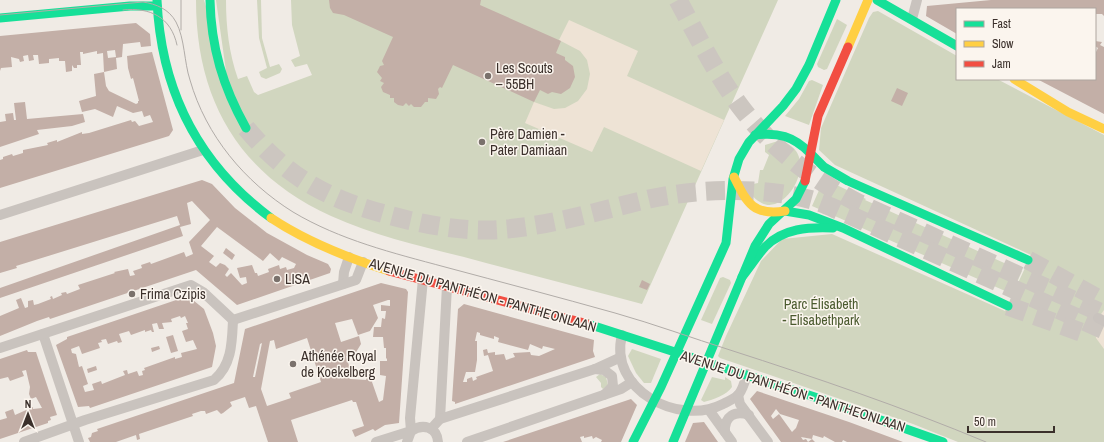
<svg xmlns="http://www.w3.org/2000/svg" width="1104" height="442" viewBox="0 0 1104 442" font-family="'Archivo Narrow',sans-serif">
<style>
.green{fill:#d1d6bf}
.plaza{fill:#eee3d5}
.building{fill:#c3afa7;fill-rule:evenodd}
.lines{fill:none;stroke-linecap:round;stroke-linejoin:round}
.highway-tunnel{stroke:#ccc6c0;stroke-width:19;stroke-dasharray:19 10;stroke-linecap:butt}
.street{stroke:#c9c3be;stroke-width:10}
.fast{stroke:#16e098;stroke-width:9}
.slow{stroke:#ffcf43;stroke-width:9}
.jam{stroke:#f24e42;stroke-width:9}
.tram{stroke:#b1aca8;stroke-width:1}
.poi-dot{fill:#7a716c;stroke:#fbf5ee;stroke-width:1.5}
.labels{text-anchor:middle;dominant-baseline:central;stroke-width:3;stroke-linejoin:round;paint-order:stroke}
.poi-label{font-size:14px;fill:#3b302b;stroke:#fbf5ee;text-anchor:start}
.street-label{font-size:14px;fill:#3b302b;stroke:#fbf5ee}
.park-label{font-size:14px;fill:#4a5a2e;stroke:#fbf5ee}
</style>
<rect width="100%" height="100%" fill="#f0ebe5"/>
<g class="green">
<path d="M196 0H204L227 78 216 0H226C226 27 229 53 238 79L247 76 254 92 258 95 312 75 307 64 295 67 291 60 300 56 292 25 291 0H778L642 304C582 288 523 273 464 257 419 246 373 235 331 216 239 174 196 100 196 0Z"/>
<polygon points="257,0 261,0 262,38 270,67 279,64 282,69 280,73 266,79 261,77 259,72 267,68 259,38"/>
<polygon points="878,11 957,56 957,79 997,79 1104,135 1104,442 958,442 913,424 720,358 718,356 726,336 761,261 782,239 832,234 1005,311 1031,255 835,165 819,150 821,128 869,18 873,12"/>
<polygon points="837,19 847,25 827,69 824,70 818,67 817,64"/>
<polygon points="812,80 823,85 809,125 785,116 799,99 809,81"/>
<path d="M778 141C825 149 787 220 760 202 753 198 749 192 748 185L758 183 760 170H763L769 155 765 152V145Z"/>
<polygon points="824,179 866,199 865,200 1022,271 1012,294 812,206"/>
<polygon points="723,277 730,280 731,283 712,324 701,320 720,278"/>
<polygon points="632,349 661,359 651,383 644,383 636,373 628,356"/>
<polygon points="600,374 606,377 608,385 603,389 601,387 601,383 596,377"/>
<path d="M712 377 725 380V377L731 381 732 387C727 395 712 400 704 402L701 400Z"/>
</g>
<g class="plaza">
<polygon points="569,20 638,51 627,76 724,120 701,171 604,127 592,152 525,123 534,102 554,109 565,108 578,101 587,89 590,74 587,60 580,51 559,40"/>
<polygon points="1104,310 1104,349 1096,338 1095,329 1097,320"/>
</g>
<g class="building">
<polygon points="329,0 481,0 480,5 561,41 556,53 565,57 565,60 573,66 575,77 570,88 561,94 552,92 548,94 540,90 534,102 453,65 442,88 440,87 438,89 439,94 436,99 428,98 428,102 425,102 421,107 414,107 411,104 409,106 406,103 403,106 398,105 394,102 394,98 390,98 390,95 383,92 381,87 384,83 380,81 382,78 377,72 380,66 384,65 382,61 393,37 344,15 333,13 330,8"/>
<polygon points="991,0 1104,0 1104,16 1102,14 1096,14 1095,9 957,9 957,34 926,16 927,6"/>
<path d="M136 23 150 34 151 46 141 47 140 42 123 44 122 57 116 58 117 69 104 72 103 53 97 54V51L83 54V52H80L81 65H77V68H74L72 65V71L66 72 65 61H59V58L49 59V63L39 64 38 55H33L34 60 29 61 28 55 23 56 24 61 20 62 19 59 11 57 12 67 1 68 0 71V36ZM115 50 116 57 108 58 107 51Z"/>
<polygon points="1095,41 1102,42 1100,45 1104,47 1104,114 1037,79 1095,79 1095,54 1098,48 1095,46"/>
<polygon points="152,52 173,130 169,136 0,188 0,160 3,159 3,157 12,154 13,156 23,153 23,150 48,145 47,143 57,140 57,142 82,132 82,134 89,133 131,120 132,122 135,121 139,126 153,122 150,115 144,117 142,111 133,113 117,106 113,117 95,109 82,112 79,101 96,96 94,74 104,72 106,86 109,91 136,104 138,103 138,101 139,101 133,78 131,79 128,68 127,56"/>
<polygon points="897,88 908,93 902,106 891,101"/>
<polygon points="25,102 27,119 83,114 85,122 72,126 37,130 39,134 0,147 0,122 6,121 5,114 13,113 14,120 16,120 14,103"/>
<path d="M202 180 212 184 235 208 267 233 307 255 328 264 331 269 330 273 237 305 196 270 50 319 49 317 37 321 0 336V316L19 308 16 300 21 298 25 308 28 307V301L33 300 34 305 38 304 51 299 50 297 52 296 53 299 62 295 61 293 66 292 67 294 80 289 78 285 115 273 114 272 128 269 130 276 135 275 133 271 142 268 141 265 150 262 151 264 184 252 186 257 193 254 189 242 210 220 192 201 187 203 191 224 180 227 183 236 0 298V288L180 225 177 216 16 266 17 268 0 273V242ZM217 227 263 261 270 253 279 261 282 257 296 264 294 268 287 270 286 267 280 269 279 265 268 269 269 272 258 276 257 273H255L252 265 237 268 240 278 246 277 247 283 242 285 231 273 227 277 225 275 229 269 225 265 220 263 216 267 209 262 214 256 201 246Z"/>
<polygon points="226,248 235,255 232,260 223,253"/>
<polygon points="642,280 650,284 647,290 639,287"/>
<path d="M381 283 406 289 408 292 399 423 385 425 375 431 373 429 355 437 352 430 364 426 356 402H353L352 400 291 420 298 442H268L256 406 249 408 245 397 230 402 232 406 223 413 221 414 217 410 206 414 205 411H201L192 414 193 416 139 434 140 439 137 440 136 435 116 442H90L88 438 91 437 92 433 98 431 97 429 234 383 245 329ZM388 300H390V306L381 305V311H386L385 319 382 318 381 327H374L373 337H383L384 348H386V358L387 359V361H380V375L386 376 383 400 379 402 372 382 374 378 367 377 366 380 350 379 348 373 351 372 346 356 353 357 361 344 359 336 341 342 335 323 352 319 358 335 370 331 378 318 373 305ZM307 338 321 382 289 393 291 398 267 406 261 389 270 341 274 340 276 349ZM262 343 255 377H253L260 344Z"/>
<path d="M188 296 204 309 213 333 216 346 212 367 90 408 89 406 78 407 56 345 67 339V337ZM180 316 181 318 185 316 188 323H186L188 329 182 331 186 342 193 340 197 349 181 353 182 357 175 359V357L144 368 145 370 142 371 143 375 139 376 137 371 128 374 127 370 123 371 125 375 102 384 101 381 92 384 94 390 85 392 83 386 88 384 82 366 79 367 76 354 72 353 71 349 79 346 82 354 100 348 98 343 102 342 101 340 106 339 108 344 117 341 118 343 122 342 119 334 129 331 131 335 145 330V332L151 330 152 332H154L152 324 157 323 159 329H164L162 323 172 322 171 319Z"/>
<path d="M464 304 594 340 593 351 595 357 455 404V402L452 401 458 309ZM477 332 480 333V335L494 339V336L499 338 498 342 528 350 530 344 542 349 543 346 555 349 539 356 531 355 530 352 513 353 515 357 506 360 504 354 495 355V352L488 353 487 349 483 350 484 356 488 355 493 371 476 377 477 379 473 381 472 377 467 379V382H463L466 372H475L477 360V341H475Z"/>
<polygon points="173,335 178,351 171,353 166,337"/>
<polygon points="159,346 160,349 152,352 151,348"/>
<polygon points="27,350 28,352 36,352 57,415 50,417 51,420 48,421 48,423 0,439 0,420 7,418 5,412 13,409 15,415 33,407 33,409 42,408 36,397 31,399 29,394 30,387 26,370 22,371 24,376 10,381 8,377 0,379 0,359"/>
<polygon points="96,366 97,370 88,373 87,369"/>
<path d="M757 391 849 422 903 442H847L843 440 842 442H835L824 436 823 438 813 435 812 439 801 437 803 440 806 439 808 442 812 439 815 442H781L750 399ZM776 409 780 414 799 420 796 428 792 432 779 414 773 419 771 416Z"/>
<polygon points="631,399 637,405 621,442 601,442 602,440 596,437 593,439 592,436 584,438 584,436 580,437 582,442 503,442"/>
<polygon points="704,422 718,442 685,442 693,423"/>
</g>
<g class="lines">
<g class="highway-tunnel">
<path d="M678 0C698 37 717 76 743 110 774 150 814 180 858 203L1104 314"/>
<path d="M246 128C283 172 319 195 374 211 412 222 451 231 491 230 544 228 598 211 649 199 700 188 769 186 819 202 830 206 841 212 852 216L1104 330"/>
<polyline points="1028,260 1101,300"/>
<polyline points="1008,306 1089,335"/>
</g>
<g class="street">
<polyline points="912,19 917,0"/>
<polyline points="0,215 203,150"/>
<polyline points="343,284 344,272 349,257"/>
<polyline points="1098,318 1104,321"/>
<polyline points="233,320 356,280 363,262"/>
<polyline points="43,334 79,442"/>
<path d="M622 335C608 389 678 427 723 404 728 401 735 399 739 394 743 389 745 381 747 374"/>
<polyline points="0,348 191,285 203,292 233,320"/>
<polyline points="595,369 604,370 612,376 613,386 604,395"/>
<polyline points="738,395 740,404 768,442"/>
<polyline points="709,410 732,442"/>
<polyline points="440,419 447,286"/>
<polyline points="431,429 440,419 595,369 619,358"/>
<path d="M725 432C724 416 735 410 749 415"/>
<path d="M24 442 85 420 214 380C232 365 232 342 233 320"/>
<polyline points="376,442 411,431 410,418 423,279"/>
<path d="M407 442 411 431C423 423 437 427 438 442"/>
<polyline points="467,442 621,389 632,382"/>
</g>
<g class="fast">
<path d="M157 0C161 90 198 164 271 218"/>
<path d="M210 0C211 47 223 87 246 128"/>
<polyline points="877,0 957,46"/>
<polyline points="0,18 130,6 157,6"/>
<path d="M755 135C778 132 793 136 810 153"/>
<polyline points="810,153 824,167 848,181 1028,260"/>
<polyline points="785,211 809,215 843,228 1008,306"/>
<path d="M742 277C750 267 757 256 765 247 783 228 809 227 833 228"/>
<polyline points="588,324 824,400 943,442"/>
<polyline points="633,442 661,387 726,243 733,179 739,159 749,142 783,106 796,89 809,65 836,0"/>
<polyline points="673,442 755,246 769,224 796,199 805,181"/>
</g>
<g class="slow">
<polyline points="848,47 868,0"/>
<polyline points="1014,79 1068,112 1104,129"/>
<path d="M734 177C747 203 753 216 785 211"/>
<path d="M271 218C307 242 348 258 389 271"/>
</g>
<g class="jam">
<polyline points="805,181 818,116 848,47"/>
<polyline points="389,271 588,324"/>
</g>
<g class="tram">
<path d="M123 10C150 7 171 17 177 45"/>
<path d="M0 15 143 2C156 4 169 9 176 22 185 39 184 62 190 80 206 136 245 182 293 212 340 240 393 253 445 267 501 282 558 297 615 313 654 324 692 338 730 350 817 378 902 407 986 442"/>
<polyline points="181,30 181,0"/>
</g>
</g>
<g class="poi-dot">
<circle cx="488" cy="76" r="4"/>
<circle cx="482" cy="142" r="4"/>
<circle cx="277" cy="279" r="4"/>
<circle cx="132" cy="294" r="4"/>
<circle cx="293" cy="364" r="4"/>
</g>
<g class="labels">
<g class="poi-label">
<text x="496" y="68">Les Scouts<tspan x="496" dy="16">– 55BH</tspan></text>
<text x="490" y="134">Père Damien -<tspan x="490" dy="16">Pater Damiaan</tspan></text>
<text x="285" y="279">LISA</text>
<text x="140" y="294">Frima Czipis</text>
<text x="301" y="356">Athénée Royal<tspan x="301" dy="16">de Koekelberg</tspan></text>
</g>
<g class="street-label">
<text transform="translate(483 295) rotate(16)">AVENUE DU PANTHÉON - PANTHEONLAAN</text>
<text transform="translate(793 391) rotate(18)">AVENUE DU PANTHÉON - PANTHEONLAAN</text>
</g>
<g class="park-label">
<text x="821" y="304">Parc Élisabeth<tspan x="821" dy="16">- Elisabethpark</tspan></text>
</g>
</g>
<rect x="956" y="8" width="140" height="72" fill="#fbf5ee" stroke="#aea6a0"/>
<rect x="964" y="21" width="20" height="6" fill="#16e098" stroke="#aea6a0"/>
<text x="992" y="28" font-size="12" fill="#3b302b">Fast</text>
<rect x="964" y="41" width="20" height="6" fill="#ffcf43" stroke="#aea6a0"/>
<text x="992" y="48" font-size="12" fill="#3b302b">Slow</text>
<rect x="964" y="61" width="20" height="6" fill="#f24e42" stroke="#aea6a0"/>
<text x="992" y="68" font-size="12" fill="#3b302b">Jam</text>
<g transform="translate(28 414)" stroke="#fbf5ee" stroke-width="3" paint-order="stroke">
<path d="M0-3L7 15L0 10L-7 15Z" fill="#3b302b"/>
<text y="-6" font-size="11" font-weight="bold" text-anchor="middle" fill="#3b302b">N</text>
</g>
<path d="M968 426v6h86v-6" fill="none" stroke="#3b302b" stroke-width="2"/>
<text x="974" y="426" font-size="12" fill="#3b302b" stroke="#fbf5ee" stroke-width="3" paint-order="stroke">50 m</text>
</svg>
